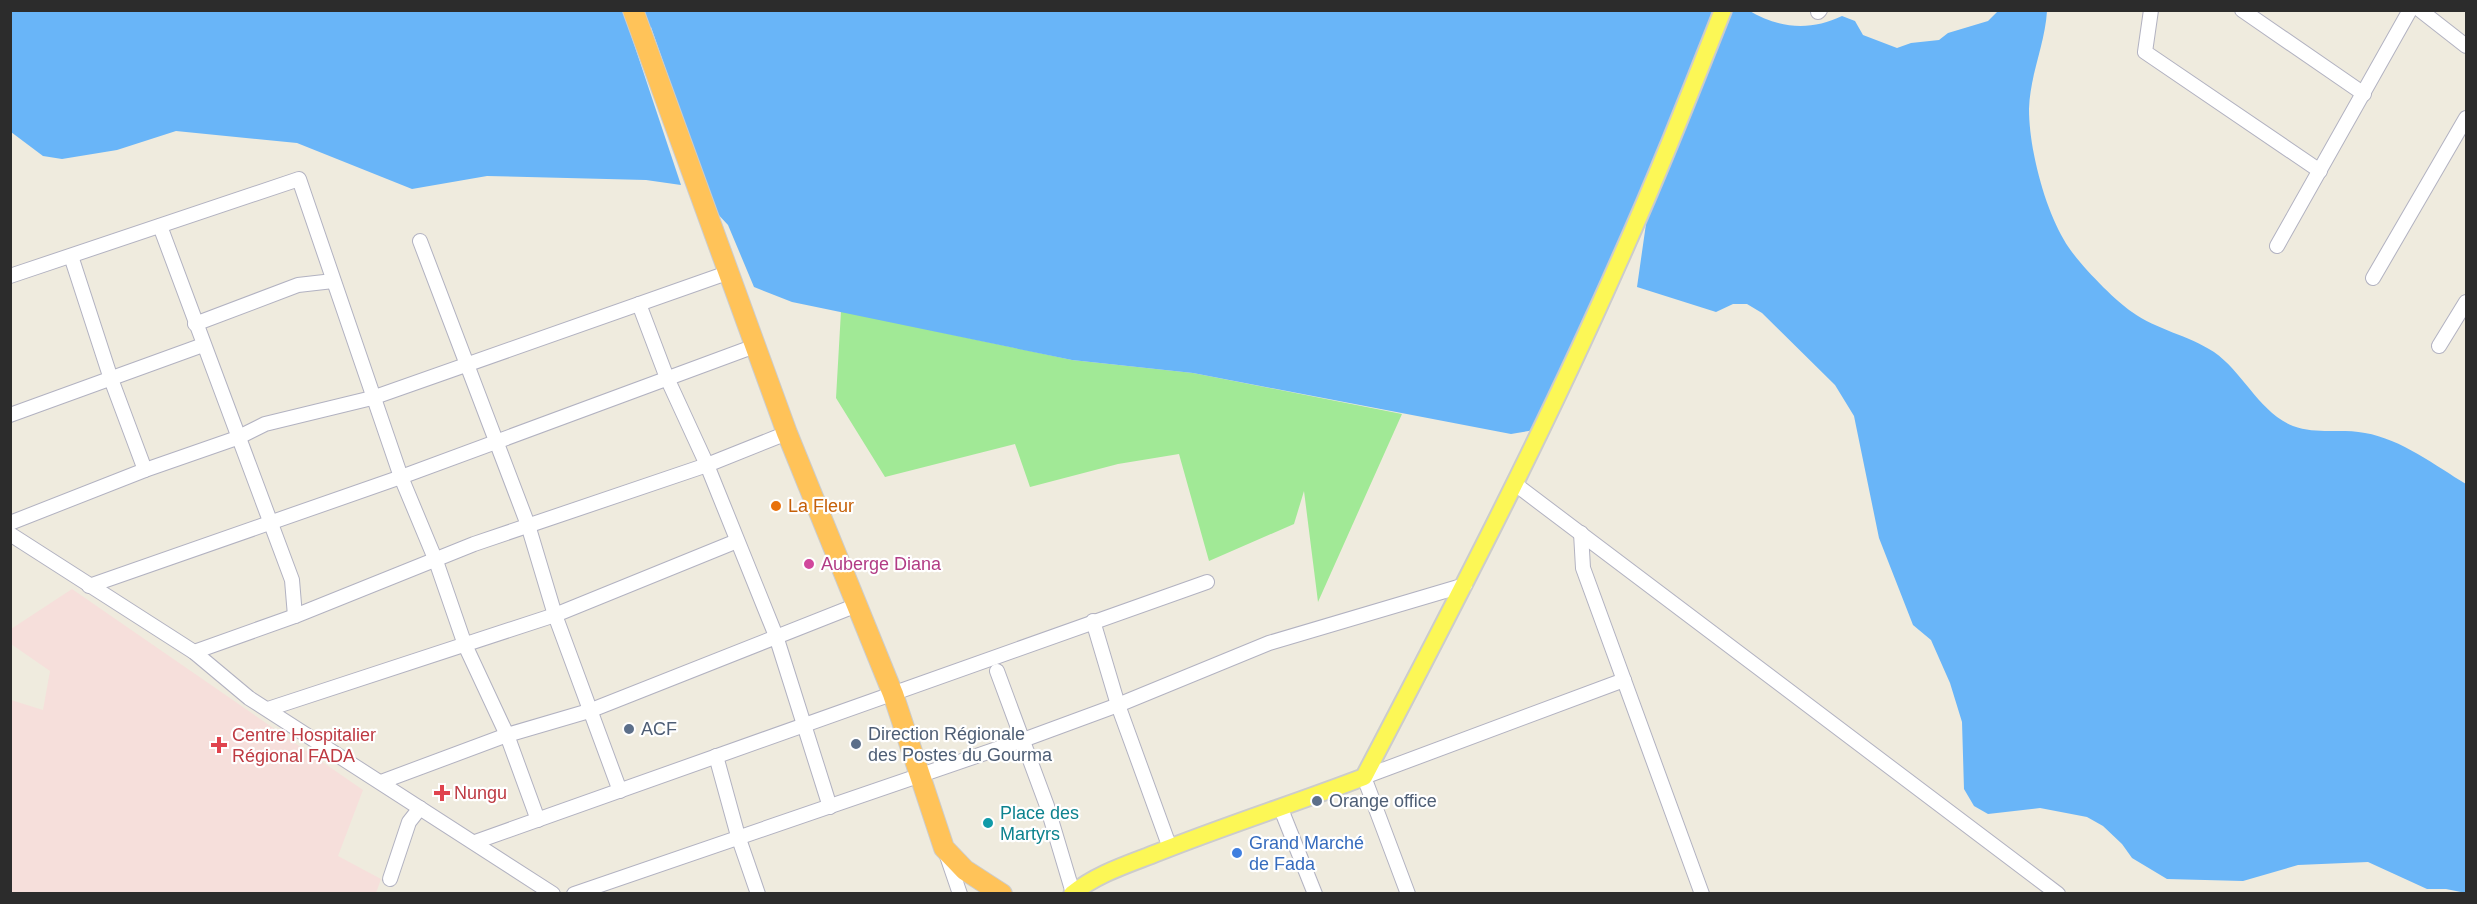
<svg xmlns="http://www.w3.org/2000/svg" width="2477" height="904" viewBox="0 0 2477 904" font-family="Helvetica,sans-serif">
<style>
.medical{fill:#f6dfdb}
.green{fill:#a1e996}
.water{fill:#69b5f8}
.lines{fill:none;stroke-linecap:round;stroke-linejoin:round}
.minor-casing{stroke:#b2b2c1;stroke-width:16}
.major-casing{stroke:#ccc;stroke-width:20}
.highway-casing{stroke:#ccc;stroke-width:22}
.minor{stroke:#fff;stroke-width:14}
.major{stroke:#fcf756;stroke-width:16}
.highway{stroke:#ffc359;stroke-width:20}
.food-dot{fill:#e8710a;stroke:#fff;stroke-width:2}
.hotel-dot{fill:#d1479c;stroke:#fff;stroke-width:2}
.service-dot{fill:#5c6f8a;stroke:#fff;stroke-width:2}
.health-dot{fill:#e0444e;stroke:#fff;stroke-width:2}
.culture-dot{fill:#0f9aa8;stroke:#fff;stroke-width:2}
.shop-dot{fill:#3f7fe0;stroke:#fff;stroke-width:2}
.labels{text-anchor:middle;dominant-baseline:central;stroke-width:4.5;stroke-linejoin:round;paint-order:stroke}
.food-label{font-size:18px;fill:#c56008;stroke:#fff;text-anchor:start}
.hotel-label{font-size:18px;fill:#b23c85;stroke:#fff;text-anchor:start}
.service-label{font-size:18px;fill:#4e5e75;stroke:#fff;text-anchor:start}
.health-label{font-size:18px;fill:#be3a42;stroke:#fff;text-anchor:start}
.culture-label{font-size:18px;fill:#0d838f;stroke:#fff;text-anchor:start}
.shop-label{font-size:18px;fill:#366cbe;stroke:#fff;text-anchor:start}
</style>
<rect width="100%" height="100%" fill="#efebde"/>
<polygon class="medical" points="72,589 363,790 338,856 381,879 376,893 11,893 11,700 43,710 50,671 11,644 11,629"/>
<polygon class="green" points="841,311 1072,360 1193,373 1402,414 1318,602 1304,491 1294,524 1209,561 1179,454 1118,464 1030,487 1015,444 885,477 836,398"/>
<path class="water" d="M1748 10C1779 29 1811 31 1842 16L1855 21 1863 35 1897 48 1911 43 1939 40 1948 33 1988 21 1998 11H2047C2045 44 2030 75 2029 109 2029 148 2044 206 2064 240 2074 259 2114 300 2132 312 2157 330 2188 335 2214 352 2243 372 2259 412 2293 426 2318 435 2340 428 2365 433 2401 439 2436 466 2466 484V893L2446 889H2427L2368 862 2298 865 2243 881 2167 879 2132 858 2122 844 2103 826 2087 817 2040 808 1988 814 1974 806 1964 789 1962 722 1950 683 1931 640 1913 625 1879 538 1854 416 1835 385 1762 313 1747 304H1733L1716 312 1637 287 1651 189 1540 429 1511 434 1193 373 1072 360 792 302 754 287 728 225 715 211 651 27 630 32 681 185 646 180 487 176 412 189 297 143 176 131 117 150 62 159 43 156 11 132V11Z"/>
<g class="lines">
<g class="minor-casing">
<g id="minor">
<polyline points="2151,10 2145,52 2320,171"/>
<polyline points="2242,10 2364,94"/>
<polyline points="2420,10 2466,46"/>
<polyline points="1818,12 1820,10"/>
<polyline points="160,226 292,580 295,616"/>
<polyline points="420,241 528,525 555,615 620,791"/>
<polyline points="2277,246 2410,10"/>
<polyline points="71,256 111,379 145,470"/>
<polyline points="10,276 299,179 401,477 436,561 465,645 507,735 538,820"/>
<polyline points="2373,278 2466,118"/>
<polyline points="639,304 667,378 707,465 776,636 830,807"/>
<polyline points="195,324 298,285 333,281"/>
<polyline points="2439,346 2466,302"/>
<polyline points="10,415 203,345"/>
<polyline points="1515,484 2058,894"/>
<polyline points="10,523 145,470 237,438 265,424 372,398 727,273"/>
<polyline points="1581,533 1583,568 1702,894"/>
<polyline points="10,534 194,652 249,698 553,894"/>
<polyline points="89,586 401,477 755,346"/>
<polyline points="1093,621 1118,705 1170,848"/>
<polyline points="194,652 295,616 474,544 707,465 787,433"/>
<polyline points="997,671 1047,806 1073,893"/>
<polyline points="268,709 555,615 737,541"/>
<polyline points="716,756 738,836 758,894"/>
<polyline points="381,782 507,735 589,711 857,605"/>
<polyline points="1281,809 1315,894"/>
<polyline points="475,842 1207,582"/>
<polyline points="947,856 960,894"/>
<polyline points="390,879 409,822 420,808"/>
<polyline points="574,894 1023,740 1118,705 1269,643 1465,585"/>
<polyline points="1408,894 1364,777 1624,680"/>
</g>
</g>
<g class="major-casing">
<path id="major" d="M1072 894C1098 873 1129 864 1159 852 1227 825 1296 803 1364 777 1452 609 1540 440 1617 266 1655 182 1689 96 1723 10"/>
</g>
<g class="highway-casing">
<polyline id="highway" points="633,10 787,433 893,694 944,848 965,870 1002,894"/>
</g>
<use href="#minor" class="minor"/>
<use href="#major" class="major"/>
<use href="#highway" class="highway"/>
</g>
<circle class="food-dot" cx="776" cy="506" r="6"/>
<circle class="hotel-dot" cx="809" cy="564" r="6"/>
<g class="service-dot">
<circle cx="629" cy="729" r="6"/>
<circle cx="856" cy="744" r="6"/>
<circle cx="1317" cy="801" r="6"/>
</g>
<g class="health-dot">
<path d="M216 736h6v6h6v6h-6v6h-6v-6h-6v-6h6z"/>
<path d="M439 784h6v6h6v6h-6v6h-6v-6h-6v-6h6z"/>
</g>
<circle class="culture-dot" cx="988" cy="823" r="6"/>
<circle class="shop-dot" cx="1237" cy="853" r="6"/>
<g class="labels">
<g class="food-label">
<text x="788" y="506">La Fleur</text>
</g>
<g class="hotel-label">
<text x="821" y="564">Auberge Diana</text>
</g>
<g class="service-label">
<text x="641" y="729">ACF</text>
<text x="868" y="734">Direction Régionale<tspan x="868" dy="21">des Postes du Gourma</tspan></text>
<text x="1329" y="801">Orange office</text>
</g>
<g class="health-label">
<text x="232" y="735">Centre Hospitalier<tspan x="232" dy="21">Régional FADA</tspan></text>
<text x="454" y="793">Nungu</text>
</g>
<g class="culture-label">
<text x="1000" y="813">Place des<tspan x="1000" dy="21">Martyrs</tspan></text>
</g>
<g class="shop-label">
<text x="1249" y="843">Grand Marché<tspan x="1249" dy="21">de Fada</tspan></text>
</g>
</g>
<rect width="2477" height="904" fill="none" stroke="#2c2c2c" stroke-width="24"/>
</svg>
